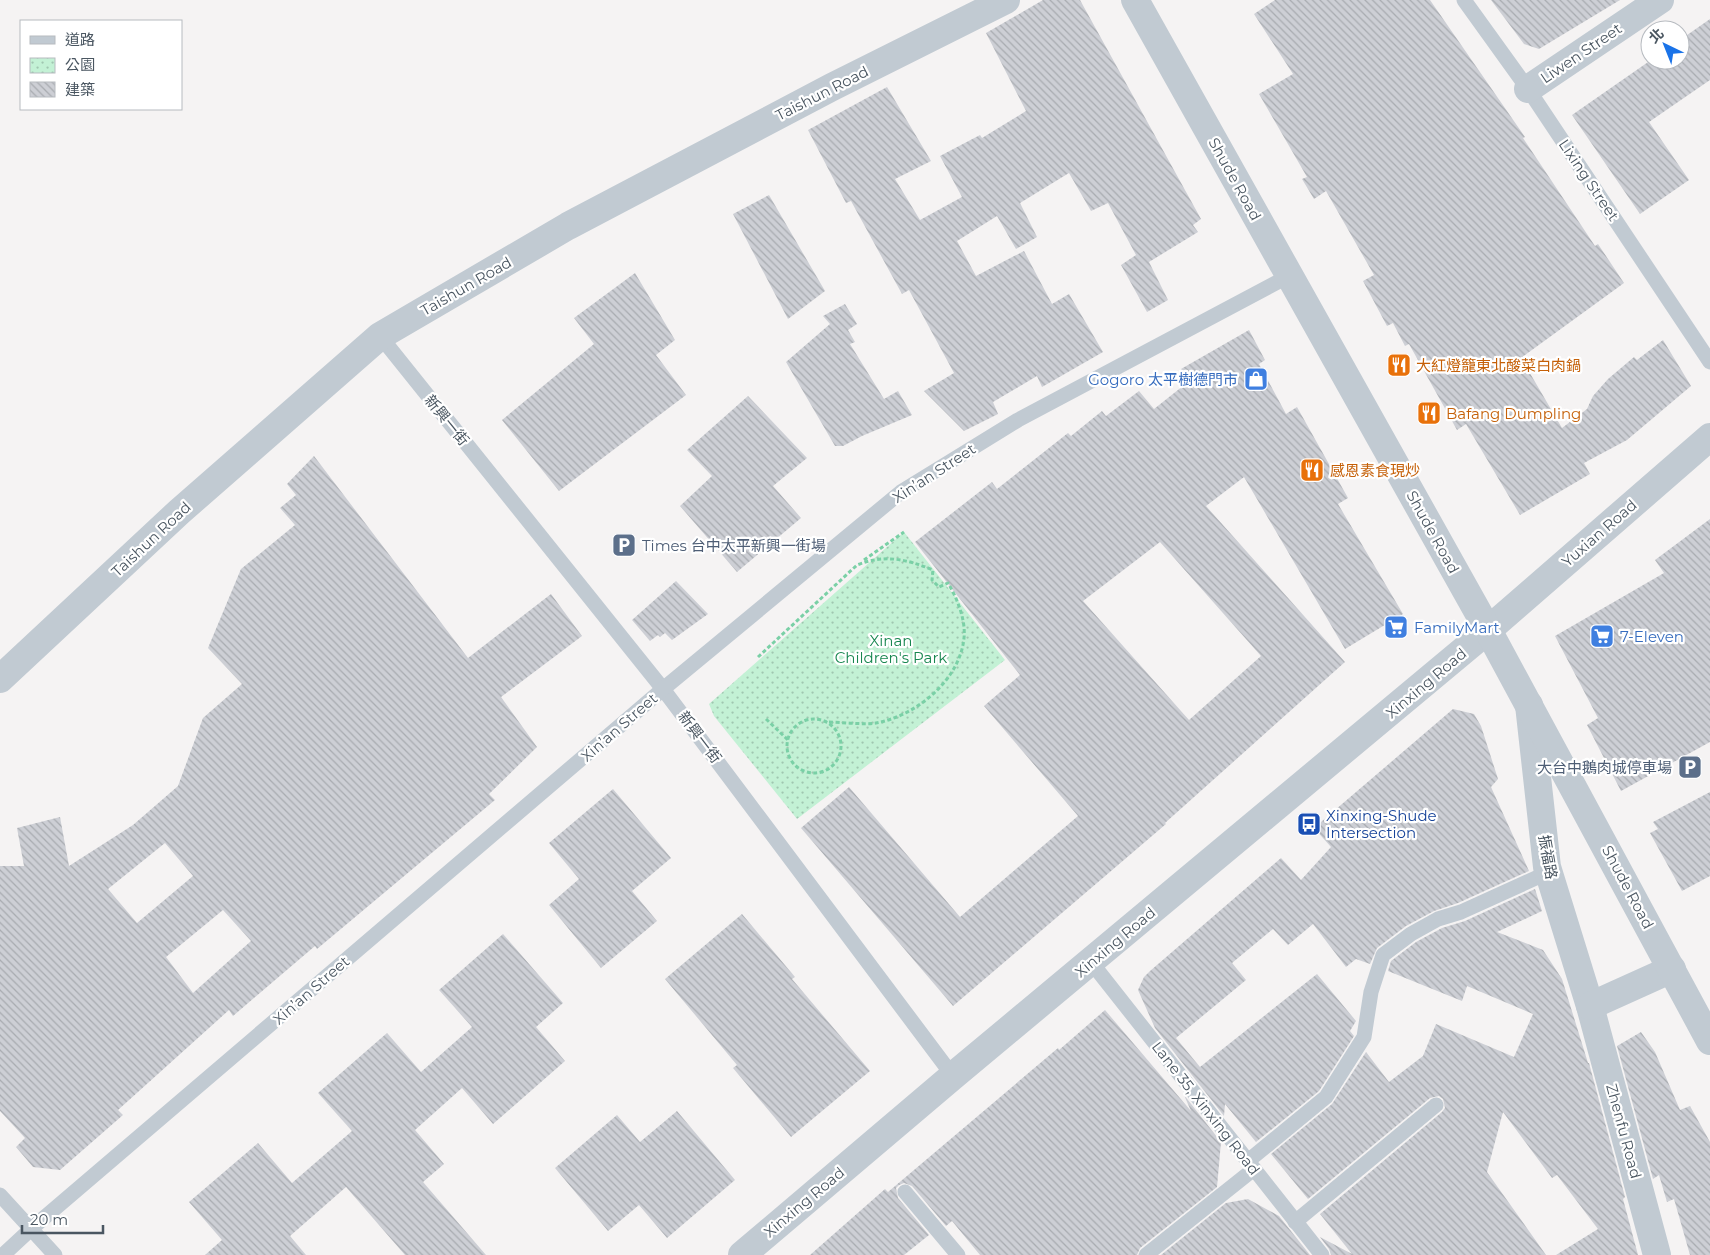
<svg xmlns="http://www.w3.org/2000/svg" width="1710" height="1255" viewBox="0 0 1710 1255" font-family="Montserrat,'Noto Sans TC',sans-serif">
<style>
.park{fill:url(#park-dots)}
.building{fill:url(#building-back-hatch);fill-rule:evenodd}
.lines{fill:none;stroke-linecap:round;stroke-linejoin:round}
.path{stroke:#7ad0a6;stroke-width:3;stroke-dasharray:4 2.5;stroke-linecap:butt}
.service{stroke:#c1cad2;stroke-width:15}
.minor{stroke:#c1cad2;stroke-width:28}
.tertiary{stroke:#c1cad2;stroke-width:28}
.labels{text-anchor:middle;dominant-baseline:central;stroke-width:4.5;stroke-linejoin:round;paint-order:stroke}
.street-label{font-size:15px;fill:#4a5661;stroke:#fff}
.food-label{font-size:15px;fill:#c56008;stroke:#fff;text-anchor:start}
.shop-label{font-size:15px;fill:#366cbe;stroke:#fff;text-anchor:start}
.service-label{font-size:15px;fill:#4e5e75;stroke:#fff;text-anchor:start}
.park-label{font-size:15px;fill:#17864f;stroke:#fff}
.transit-label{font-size:15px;fill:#164399;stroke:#fff;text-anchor:start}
</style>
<defs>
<pattern id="park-dots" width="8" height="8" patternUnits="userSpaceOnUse" patternTransform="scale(1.25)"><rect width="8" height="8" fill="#c3f1d5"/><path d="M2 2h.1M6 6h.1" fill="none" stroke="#a0c6b0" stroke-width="1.8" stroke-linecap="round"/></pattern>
<pattern id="building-back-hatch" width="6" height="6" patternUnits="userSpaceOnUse" patternTransform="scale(1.25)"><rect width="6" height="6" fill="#cdcfd5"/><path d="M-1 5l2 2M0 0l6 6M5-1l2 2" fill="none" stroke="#a8abb0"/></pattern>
</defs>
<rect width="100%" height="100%" fill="#f5f3f3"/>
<polygon class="park" points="904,532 1005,660 797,819 714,716 709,704"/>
<g class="building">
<polygon points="1043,0 1080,0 1201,219 1193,225 1198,232 1149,262 1168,300 1147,312 1121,265 1136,255 1108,203 1091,211 1069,173 1020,203 1037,237 1016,249 997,216 957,241 976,276 1024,251 1052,304 1069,294 1103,352 1042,387 1037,376 993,402 998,414 964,431 924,391 954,373 909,290 902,294 851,201 846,203 808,130 887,87 931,161 895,179 920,220 962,197 940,156 980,135 982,138 1026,111 986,33"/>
<polygon points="1275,0 1430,0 1525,137 1523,138 1595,246 1598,244 1624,283 1521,358 1562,428 1587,409 1593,396 1608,379 1634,357 1637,360 1663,340 1691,386 1627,440 1584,463 1590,474 1520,515 1466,424 1457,430 1409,344 1405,346 1393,323 1387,326 1363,281 1374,275 1326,191 1314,199 1302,179 1307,177 1259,94 1293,74 1254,14"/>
<polygon points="1491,0 1620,0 1539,49 1524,44"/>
<polygon points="1710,19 1710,80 1649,122 1689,180 1640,214 1572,115 1651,60 1680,60 1680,40"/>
<polygon points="769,195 825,291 788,319 733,214"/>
<polygon points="635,273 675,340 656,355 686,395 559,491 502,420 594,344 574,318"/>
<polygon points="845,304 857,324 848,330 855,342 850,344 884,399 898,391 912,415 862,436 843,446 835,446 786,362 830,324 823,316"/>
<path d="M1249 330 1265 360 1259 364 1286 414 1297 407 1348 498 1338 504 1403 614 1345 649 1244 477 1206 506 1345 662 1165 823 1166 824 953 1006 801 828 849 787 960 917 1078 816 984 706 1020 675 915 542 992 482 997 489 1068 433 1071 436 1102 411 1106 416 1139 391 1154 409 1188 382 1181 369ZM1160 542 1261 656 1189 720 1083 601Z"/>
<polygon points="748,396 807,458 773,486 801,518 737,572 680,506 712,476 687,450"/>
<path d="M314 456 468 658 551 594 582 636 501 697 537 747 489 794 495 800 317 949 315 946 233 1016 229 1010 118 1110 123 1115 60 1170 33 1167 16 1147 25 1138 0 1111V866H24L17 828 60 817 69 866 133 825 178 786 203 718 242 684 208 648 241 569 295 525 280 508 296 495 287 484ZM165 843 193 876 137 923 108 889ZM223 910 251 941 193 993 166 957Z"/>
<polygon points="1710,519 1710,742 1621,791 1587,725 1598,718 1555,636 1664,573 1655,560"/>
<polygon points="676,581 708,614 672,640 665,633 660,637 658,635 650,641 632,620"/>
<polygon points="1453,709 1474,714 1481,726 1498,779 1491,787 1529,871 1458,903 1434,911 1406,926 1377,948 1370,964 1356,959 1346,967 1313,924 1288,945 1273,929 1232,963 1246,980 1176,1038 1200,1067 1317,974 1356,1021 1350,1031 1354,1036 1319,1091 1256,1142 1225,1104 1224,1116 1155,1028 1138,990 1144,977 1150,971 1281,858 1301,880 1331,847 1314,828"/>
<polygon points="613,789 671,858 632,891 657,921 601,968 549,905 579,879 549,843"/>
<polygon points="1710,792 1710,876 1682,891 1650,833 1658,829 1653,822"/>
<polygon points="1535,889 1542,911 1497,932 1543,950 1562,979 1588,1063 1589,1063 1625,1197 1623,1199 1638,1255 1556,1255 1598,1229 1557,1175 1552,1178 1503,1112 1487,1172 1546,1255 1331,1255 1329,1249 1320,1237 1352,1254 1320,1214 1442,1112 1445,1108 1443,1099 1439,1096 1430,1098 1308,1199 1271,1154 1332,1104 1366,1052 1389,1082 1423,1056 1436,1024 1514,1057 1533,1014 1467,986 1462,1001 1388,971 1391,961 1416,942 1442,928 1465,921"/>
<polygon points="742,914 795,977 792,979 870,1071 791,1137 733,1068 737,1065 665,979"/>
<polygon points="503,934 563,1003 536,1027 565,1061 493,1124 462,1088 415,1130 444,1164 423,1182 486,1255 405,1255 346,1187 290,1236 306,1255 205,1255 222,1240 189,1202 258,1143 292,1183 352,1131 318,1093 387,1033 421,1072 472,1027 439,990"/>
<polygon points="1105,1010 1191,1111 1184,1095 1221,1142 1217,1187 1140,1248 1137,1255 980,1255 952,1221 946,1226 912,1186 904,1183 899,1185 896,1188 898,1198 929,1235 904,1255 810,1255 885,1189 888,1192 1058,1048 1059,1050"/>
<polygon points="1641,1032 1655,1052 1680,1110 1690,1106 1710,1142 1710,1255 1690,1255 1674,1199 1667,1202 1659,1175 1653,1179 1617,1046"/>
<polygon points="677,1111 735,1180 667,1238 639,1205 608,1231 555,1168 617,1115 640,1142"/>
<polygon points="1248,1199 1279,1216 1310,1255 1161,1255 1226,1203"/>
</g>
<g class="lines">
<g class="path">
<polyline points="864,560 904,532"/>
<path d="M758 657 857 565C885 554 906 559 933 570L932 580 939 587 948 583C957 598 966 620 964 638 960 680 916 716 876 723 863 725 840 722 826 722"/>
<polyline points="766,719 788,740"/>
<circle cx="814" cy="746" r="27"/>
</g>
<g class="service">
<polyline points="1464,0 1528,89 1710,362"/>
<polyline points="380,336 663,689 953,1076"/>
<polyline points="1091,962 1322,1255"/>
<polyline points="1248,1161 1326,1097 1364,1037 1371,992 1383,955 1411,934 1438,919 1461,912 1549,872"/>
<polyline points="905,1192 958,1255"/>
<polyline points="0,1195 55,1255"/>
<polyline points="1295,1222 1436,1105"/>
<polyline points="3,1255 31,1229 663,689 901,492 1018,420 1289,276"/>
<polyline points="1146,1255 1254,1169"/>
</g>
<g class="minor">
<polyline points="1528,89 1660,0"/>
<polyline points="0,679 179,512 380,336 568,226 832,87 1006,0"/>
<polyline points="1529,705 1547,867 1590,1006 1657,1255"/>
<polyline points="1590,1006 1672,969"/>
<polyline points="742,1255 953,1076 1488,630 1710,437"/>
</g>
<polyline class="tertiary" points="1135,0 1488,630 1710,1041"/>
</g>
<defs>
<g id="restaurant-square" transform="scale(1.25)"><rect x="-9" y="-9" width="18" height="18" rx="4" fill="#e8710a" stroke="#fff"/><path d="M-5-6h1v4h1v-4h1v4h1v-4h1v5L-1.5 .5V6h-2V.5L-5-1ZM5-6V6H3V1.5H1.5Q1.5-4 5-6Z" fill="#fff"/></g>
<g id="shop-square" transform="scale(1.25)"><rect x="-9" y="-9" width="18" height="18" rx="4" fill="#3f7fe0" stroke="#fff"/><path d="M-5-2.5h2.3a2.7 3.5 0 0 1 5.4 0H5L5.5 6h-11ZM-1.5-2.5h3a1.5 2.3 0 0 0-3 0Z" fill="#fff"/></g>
<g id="parking-square" transform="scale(1.25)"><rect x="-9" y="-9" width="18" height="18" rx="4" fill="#5c6f8a" stroke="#fff"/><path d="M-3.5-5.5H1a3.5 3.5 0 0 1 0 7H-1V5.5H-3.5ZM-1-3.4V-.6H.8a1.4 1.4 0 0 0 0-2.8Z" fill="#fff"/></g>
<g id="supermarket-square" transform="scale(1.25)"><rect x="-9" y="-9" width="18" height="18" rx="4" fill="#3f7fe0" stroke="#fff"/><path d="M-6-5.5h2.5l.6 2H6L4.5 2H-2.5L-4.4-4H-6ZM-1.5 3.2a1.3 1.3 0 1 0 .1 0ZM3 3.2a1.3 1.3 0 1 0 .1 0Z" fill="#fff"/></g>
<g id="bus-square" transform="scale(1.25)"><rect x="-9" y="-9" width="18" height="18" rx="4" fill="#1a4fb4" stroke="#fff"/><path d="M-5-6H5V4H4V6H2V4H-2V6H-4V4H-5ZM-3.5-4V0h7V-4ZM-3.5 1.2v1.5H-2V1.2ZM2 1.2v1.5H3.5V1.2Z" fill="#fff"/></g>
</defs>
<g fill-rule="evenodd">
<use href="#restaurant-square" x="1399" y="365"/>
<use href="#shop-square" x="1256" y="379"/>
<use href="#restaurant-square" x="1429" y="413"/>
<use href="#restaurant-square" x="1312" y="470"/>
<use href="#parking-square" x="624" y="545"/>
<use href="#supermarket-square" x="1396" y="627"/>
<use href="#supermarket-square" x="1602" y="636"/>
<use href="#parking-square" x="1690" y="767"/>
<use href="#bus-square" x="1309" y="824"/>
</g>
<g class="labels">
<g class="street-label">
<text transform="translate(1581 53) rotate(-34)">Liwen Street</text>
<text transform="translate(822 93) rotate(-27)">Taishun Road</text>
<text transform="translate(1235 179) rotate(61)">Shude Road</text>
<text transform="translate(1589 180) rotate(56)">Lixing Street</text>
<text transform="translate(466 286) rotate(-30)">Taishun Road</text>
<text transform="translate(447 420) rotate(51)">新興一街</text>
<text transform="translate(934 473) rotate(-33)">Xin’an Street</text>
<text transform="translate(1433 532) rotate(61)">Shude Road</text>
<text transform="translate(1599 533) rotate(-41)">Yuxian Road</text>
<text transform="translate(151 539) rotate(-43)">Taishun Road</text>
<text transform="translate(1426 683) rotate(-40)">Xinxing Road</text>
<text transform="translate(619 727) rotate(-41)">Xin’an Street</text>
<text transform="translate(700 737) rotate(53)">新興一街</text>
<text transform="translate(1548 857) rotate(80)">振福路</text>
<text transform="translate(1628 887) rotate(62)">Shude Road</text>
<text transform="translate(1115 942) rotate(-40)">Xinxing Road</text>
<text transform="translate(311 990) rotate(-41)">Xin’an Street</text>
<text transform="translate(1206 1108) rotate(52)">Lane 35, Xinxing Road</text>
<text transform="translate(1624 1131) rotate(75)">Zhenfu Road</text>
<text transform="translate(804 1202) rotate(-40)">Xinxing Road</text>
</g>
<g class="food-label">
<text x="1416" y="365">大紅燈籠東北酸菜白肉鍋</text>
<text x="1446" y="413">Bafang Dumpling</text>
<text x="1330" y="470">感恩素食現炒</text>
</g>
<g class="shop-label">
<text x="1238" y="379" text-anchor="end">Gogoro 太平樹德門市</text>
<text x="1414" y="627">FamilyMart</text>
<text x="1620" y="636">7-Eleven</text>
</g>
<g class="service-label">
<text x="642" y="545">Times 台中太平新興一街場</text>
<text x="1672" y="767" text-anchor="end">大台中鵝肉城停車場</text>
</g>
<g class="park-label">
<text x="891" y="640">Xinan<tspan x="891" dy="17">Children's Park</tspan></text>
</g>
<g class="transit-label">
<text x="1326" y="815">Xinxing-Shude<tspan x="1326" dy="17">Intersection</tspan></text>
</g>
</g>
<rect x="20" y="20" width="162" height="90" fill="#ffffff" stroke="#b7bbc0"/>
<rect x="30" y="36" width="25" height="8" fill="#c1cad2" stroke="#b7bbc0"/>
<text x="65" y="45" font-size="15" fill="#4a5661">道路</text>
<rect x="30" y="58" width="25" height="15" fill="url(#park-dots)" stroke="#b7bbc0"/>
<text x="65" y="70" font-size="15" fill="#4a5661">公園</text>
<rect x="30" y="82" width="25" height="15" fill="url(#building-back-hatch)" stroke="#b7bbc0"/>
<text x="65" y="95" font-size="15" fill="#4a5661">建築</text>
<g transform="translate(1665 45) rotate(317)"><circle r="24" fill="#ffffff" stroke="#b7bbc0"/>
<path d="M0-4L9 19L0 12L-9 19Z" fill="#1a73e8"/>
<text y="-8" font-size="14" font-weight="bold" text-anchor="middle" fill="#4a5661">北</text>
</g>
<path d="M22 1225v8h81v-8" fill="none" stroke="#4a5661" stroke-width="2.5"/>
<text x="30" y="1225" font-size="15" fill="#4a5661" stroke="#ffffff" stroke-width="4" paint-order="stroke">20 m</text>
</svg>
